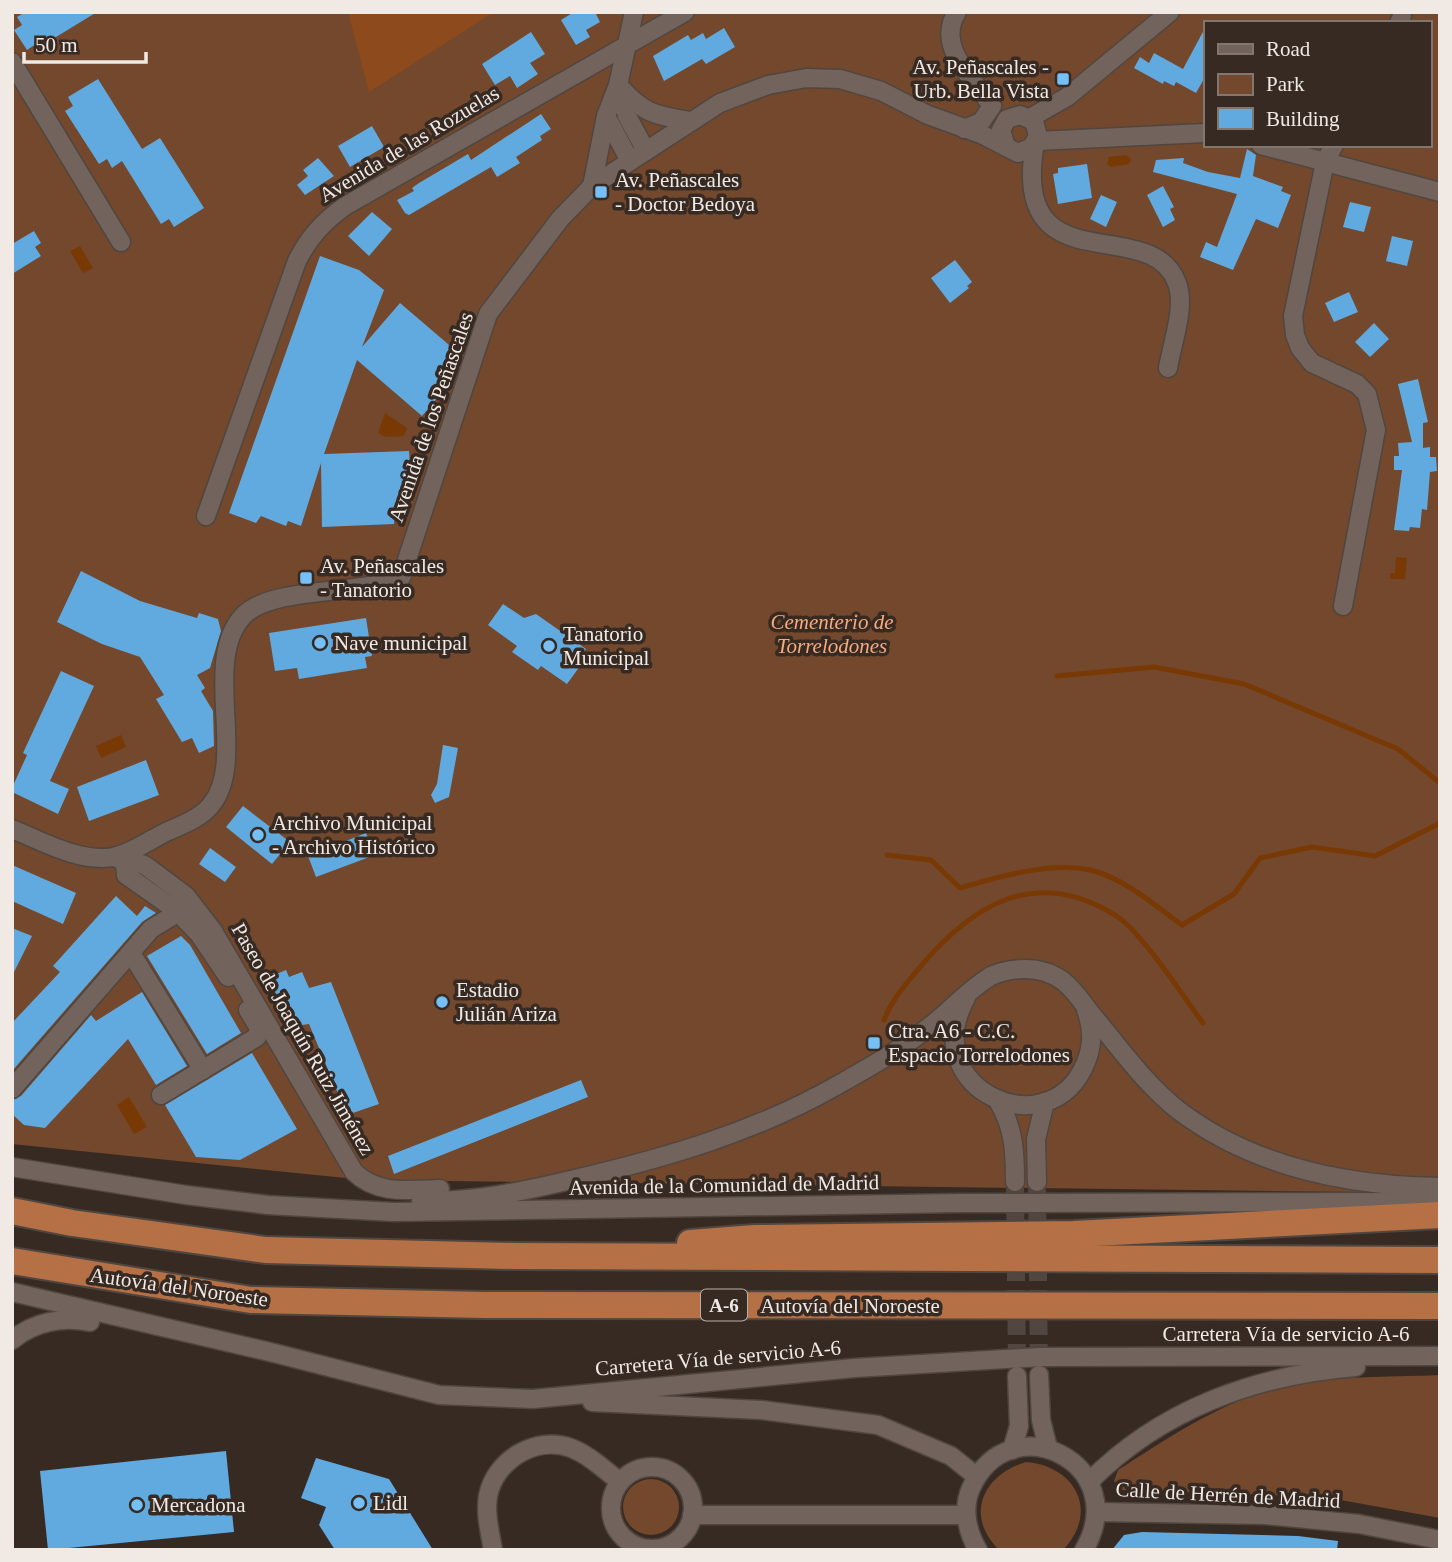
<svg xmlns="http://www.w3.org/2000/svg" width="1452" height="1562" viewBox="0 0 1452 1562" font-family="Georgia,serif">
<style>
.green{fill:#73482d;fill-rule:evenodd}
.forest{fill:#8c4a1d}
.water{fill:#793904}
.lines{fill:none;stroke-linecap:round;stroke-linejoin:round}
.stream{stroke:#793904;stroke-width:5}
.building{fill:#61aadf}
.minor-tunnel{stroke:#524740;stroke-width:18;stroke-dasharray:18 9;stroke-linecap:butt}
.minor-casing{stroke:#504640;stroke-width:21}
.highway-casing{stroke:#504640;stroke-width:30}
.minor{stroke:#72645c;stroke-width:18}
.highway{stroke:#b57045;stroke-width:26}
.poi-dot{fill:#75c0f6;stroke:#362a23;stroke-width:2.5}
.labels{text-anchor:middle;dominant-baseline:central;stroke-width:7;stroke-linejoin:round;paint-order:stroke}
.shield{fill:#362a23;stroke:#b9b0aa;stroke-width:2}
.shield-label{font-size:19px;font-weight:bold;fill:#f1e9e4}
.poi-label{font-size:21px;fill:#f1e9e4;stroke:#362a23;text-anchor:start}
.street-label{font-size:21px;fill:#f1e9e4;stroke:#362a23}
.park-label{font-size:21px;font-style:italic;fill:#f8ab7d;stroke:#362a23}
</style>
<rect width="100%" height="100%" fill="#362a23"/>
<g class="green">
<path d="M12 12H1440V1193L365 1180 12 1144ZM1205 23H1429V145H1205Z"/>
<path d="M1440 1375V1518L1324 1497 1120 1490 1114 1481 1118 1470C1176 1433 1235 1392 1306 1382 1349 1376 1396 1377 1440 1375Z"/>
<path d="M1026 1462C1075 1466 1100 1511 1063 1550H999C964 1515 983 1475 1026 1462Z"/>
<circle cx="651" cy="1507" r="28"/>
</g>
<polygon class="forest" points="348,12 494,12 369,92"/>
<g class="water">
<polygon points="1126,155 1131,159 1129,164 1111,167 1107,164 1109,157"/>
<polygon points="80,246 93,268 83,273 70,251"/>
<polygon points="385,413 407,428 404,436 386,437 378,433"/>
<polygon points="1396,557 1407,558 1405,579 1390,579 1390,573 1395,573"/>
<polygon points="121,735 126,747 101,758 96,746"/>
<polygon points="129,1097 147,1127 134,1134 117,1105"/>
</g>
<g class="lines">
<g class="stream">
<polyline points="1057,676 1154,667 1244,684 1398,749 1440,783"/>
<path d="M887 855 931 860 960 888C998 877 1054 860 1094 871 1126 880 1156 906 1182 925L1234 894 1260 858 1312 847 1375 856 1440 823"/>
<path d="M884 1020C892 999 906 984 920 967 973 904 1036 866 1115 915 1142 932 1182 995 1203 1023"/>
</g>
</g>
<g class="building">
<polygon points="25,12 97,12 38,48 36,44 27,50 14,30 22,25 17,17"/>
<polygon points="574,12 595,12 600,22 586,30 590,37 576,45 561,20"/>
<polygon points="724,28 735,47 706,64 702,59 664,81 653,56 688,35 691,40 703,33 706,39"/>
<polygon points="1205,28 1205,77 1196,93 1176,82 1174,86 1164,81 1163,84 1134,68 1140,57 1149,63 1154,53 1183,69"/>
<polygon points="531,32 545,54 530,63 538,74 517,88 510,76 495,85 482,64"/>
<polygon points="98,79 142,149 160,138 204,208 174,227 169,219 161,224 122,161 112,168 107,159 99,164 65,111 73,106 68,97"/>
<polygon points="541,114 551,129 540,136 542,140 516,157 520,163 497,177 491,167 409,215 405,213 397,200 414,191 412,188 419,183 468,154 471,160"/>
<polygon points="372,126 384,147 350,167 338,146"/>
<polygon points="1247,149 1256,155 1253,176 1283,187 1281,191 1291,195 1278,228 1256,219 1233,270 1200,257 1206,242 1217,247 1237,194 1153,172 1156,160 1184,158 1183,163 1208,172 1240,178"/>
<polygon points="318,158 334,176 305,195 297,185 308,176 303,170"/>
<polygon points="1087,164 1092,198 1058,204 1053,174 1058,173 1058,168"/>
<polygon points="1163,186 1174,207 1170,209 1175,220 1163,227 1147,195"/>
<polygon points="1101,195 1117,202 1106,227 1090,219"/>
<polygon points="1350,202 1371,207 1364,232 1343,227"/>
<polygon points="372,212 392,229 369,256 348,236"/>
<polygon points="34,231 41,243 35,247 41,256 12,274 12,244"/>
<polygon points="1392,236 1413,241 1407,266 1386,261"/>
<polygon points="320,256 359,270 384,290 362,347 400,303 455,350 440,395 422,416 357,360 324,454 409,451 411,482 402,505 396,505 394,524 322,527 321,463 301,526 288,521 286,526 261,516 256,523 229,513"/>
<polygon points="955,260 972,282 967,286 969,288 950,303 931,278"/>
<polygon points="1349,292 1358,312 1334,322 1325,303"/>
<polygon points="1374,323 1389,339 1370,357 1355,342"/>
<polygon points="1418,379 1428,422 1423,423 1423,448 1430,447 1430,457 1436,457 1437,471 1430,472 1427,510 1422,509 1420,528 1410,527 1409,531 1394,530 1402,470 1394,470 1394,456 1399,456 1398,443 1412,442 1398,384"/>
<polygon points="81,571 140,601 197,618 199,613 218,619 221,631 210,668 197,675 205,688 201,691 213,711 214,746 199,753 192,738 182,742 156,699 164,695 140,657 102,644 57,622"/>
<polygon points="503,604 524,618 536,614 586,649 579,659 583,662 567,684 541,666 538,670 512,652 517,646 488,625"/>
<polygon points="366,618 372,656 365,657 367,668 299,679 297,668 275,671 269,633"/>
<polygon points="61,671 94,686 50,781 69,789 58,814 12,792 12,788 27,755 23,753"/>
<polygon points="443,745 458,748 449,797 435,803 431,795 437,784"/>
<polygon points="146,760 159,795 89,821 77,787"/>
<polygon points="243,806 290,842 272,864 226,827"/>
<polygon points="366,833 375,855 316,877 308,856"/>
<polygon points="210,848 236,867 225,882 199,864"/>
<polygon points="12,865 76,893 63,924 12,901"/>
<polygon points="116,896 137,916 145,906 156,913 142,922 12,1071 12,1023 60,972 53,966"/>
<polygon points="12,928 32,936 12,976"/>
<polygon points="181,936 190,945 241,1033 207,1054 147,956"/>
<polygon points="286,970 289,977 302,972 309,988 331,982 379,1104 347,1115 309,1024 295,1026 267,978"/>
<polygon points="142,992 187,1066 156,1085 128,1039 45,1128 24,1125 12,1114 12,1100 21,1096 91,1015 96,1021"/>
<polygon points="252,1053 297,1129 240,1160 196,1157 165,1105"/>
<polygon points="581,1080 588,1097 394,1174 388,1156"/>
<polygon points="226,1451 234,1532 48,1550 40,1471"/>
<polygon points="316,1458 389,1479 433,1550 335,1550 319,1525 326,1507 301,1498"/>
<polygon points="1142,1532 1298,1536 1338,1541 1337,1550 1112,1550 1124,1535"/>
</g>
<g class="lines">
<g class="minor-tunnel">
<polyline points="1015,1182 1017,1371"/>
<polyline points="1037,1182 1039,1372"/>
</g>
<g class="minor-casing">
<g id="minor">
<path d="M957 12C935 46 973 79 992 106L981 122 964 129"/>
<polyline points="1399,23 1402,16"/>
<polyline points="12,62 121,242"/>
<path d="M618 85C643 113 653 115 689 121"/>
<polyline points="620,92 627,116 646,151"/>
<polyline points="606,116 630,161"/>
<polyline points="1030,118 1067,97 1170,12"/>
<polyline points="1037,141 1205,133"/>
<path d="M1035 143C1009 289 1151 211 1177 283 1186 307 1172 343 1168 368"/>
<polyline points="1261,145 1440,192"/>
<polyline points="1334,145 1325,162 1293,316 1295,335 1300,348 1312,363 1357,384 1367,394 1376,430 1343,606"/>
<polyline points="592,186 606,116 618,85 634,12"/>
<path d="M206 516 297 261C309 237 323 222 345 206L685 12"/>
<path d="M12 829C42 841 80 863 113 857 130 854 150 840 166 832 180 826 201 818 211 805 248 761 201 661 243 616 271 586 360 595 401 578L488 314 560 219 592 186 720 103 768 85 806 78 840 79 881 91 928 115 981 134 1018 153 1032 147 1038 136 1034 121 1020 115 1007 119 1001 130 1006 147"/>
<path d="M115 857C126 864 135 860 146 866L186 896 213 931 354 1172C378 1195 408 1190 440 1189"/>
<polyline points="125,863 126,875 177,911 199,934 228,977"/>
<polyline points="131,953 203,1070"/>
<path d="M966 998C915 1090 1051 1150 1086 1062 1093 1045 1093 1028 1086 1010"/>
<polyline points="12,1089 151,929 185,908"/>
<polyline points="161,1095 257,1037 259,1028 248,1010"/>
<path d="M998 1101C1014 1128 1015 1151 1015 1182"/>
<polyline points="12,1167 186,1195 268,1205 394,1212 959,1203 1440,1202"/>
<polyline points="1037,1182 1036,1139 1045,1102"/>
<path d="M421 1201C474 1202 525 1191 575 1179 665 1158 755 1132 836 1086 868 1068 900 1050 929 1027 950 1011 969 989 991 976 1002 971 1013 969 1025 969 1038 969 1052 973 1063 981 1075 990 1083 1004 1093 1016 1120 1048 1145 1084 1178 1110 1253 1167 1347 1186 1440 1187"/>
<polyline points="12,1292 274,1353 439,1395 533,1399 854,1368 1040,1357 1440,1356"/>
<path d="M12 1340C34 1322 63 1316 90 1322"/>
<polyline points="1039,1375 1041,1420 1048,1448"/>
<polyline points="592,1402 761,1410 878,1425 951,1456 976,1476"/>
<polyline points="1012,1450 1019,1426 1017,1376"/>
<circle cx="652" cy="1508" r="41"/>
<path d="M1089 1482C1161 1409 1256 1375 1356 1367"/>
<polyline points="1097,1512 1265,1515 1359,1524 1440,1540"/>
<polyline points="692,1515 966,1515"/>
<path d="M493 1550C490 1532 485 1514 488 1496 495 1460 536 1435 571 1448 589 1455 605 1470 620 1482"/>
<path d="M978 1550C967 1532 962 1508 971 1488 1010 1402 1134 1464 1084 1550"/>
</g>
</g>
<g class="highway-casing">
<g id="highway">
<polyline points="12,1211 72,1223 265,1250 514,1256 1440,1260"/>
<polyline points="690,1243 755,1238 1074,1234 1440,1215"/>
<polyline points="12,1261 251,1300 485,1305 1440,1306"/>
</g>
</g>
<use href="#minor" class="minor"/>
<use href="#highway" class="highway"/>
</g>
<g class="poi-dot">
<rect x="1056" y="72" width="14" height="14" rx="3.5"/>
<rect x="594" y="185" width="14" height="14" rx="3.5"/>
<rect x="299" y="571" width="14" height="14" rx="3.5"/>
<circle cx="320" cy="643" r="7"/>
<circle cx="549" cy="646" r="7"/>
<circle cx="258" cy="835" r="7"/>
<circle cx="442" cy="1002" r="7"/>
<rect x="867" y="1036" width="14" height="14" rx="3.5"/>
<circle cx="359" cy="1503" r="7"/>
<circle cx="137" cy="1505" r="7"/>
</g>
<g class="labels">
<rect class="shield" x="701" y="1289.5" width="46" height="31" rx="5"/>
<g class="shield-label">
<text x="724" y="1305">A-6</text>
</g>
<g class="poi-label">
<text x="1049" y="67" text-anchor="end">Av. Peñascales -<tspan x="1049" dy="24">Urb. Bella Vista</tspan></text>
<text x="615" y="180">Av. Peñascales<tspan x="615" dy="24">- Doctor Bedoya</tspan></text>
<text x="320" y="566">Av. Peñascales<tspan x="320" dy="24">- Tanatorio</tspan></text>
<text x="563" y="634">Tanatorio<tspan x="563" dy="24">Municipal</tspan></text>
<text x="334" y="643">Nave municipal</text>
<text x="272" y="823">Archivo Municipal<tspan x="272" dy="24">- Archivo Histórico</tspan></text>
<text x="456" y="990">Estadio<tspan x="456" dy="24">Julián Ariza</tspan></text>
<text x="888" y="1031">Ctra. A6 - C.C.<tspan x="888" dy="24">Espacio Torrelodones</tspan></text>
<text x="373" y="1503">Lidl</text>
<text x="151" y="1505">Mercadona</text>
</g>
<g class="street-label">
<text transform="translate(409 144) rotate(-31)">Avenida de las Rozuelas</text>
<text transform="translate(431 417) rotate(-71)">Avenida de los Peñascales</text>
<text transform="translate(303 1039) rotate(60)">Paseo de Joaquín Ruiz Jiménez</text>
<text transform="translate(724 1185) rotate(-1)">Avenida de la Comunidad de Madrid</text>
<text transform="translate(179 1287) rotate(8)">Autovía del Noroeste</text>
<text x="850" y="1306">Autovía del Noroeste</text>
<text x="1286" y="1334">Carretera Vía de servicio A-6</text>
<text transform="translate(718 1358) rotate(-5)">Carretera Vía de servicio A-6</text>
<text transform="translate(1228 1495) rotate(3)">Calle de Herrén de Madrid</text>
</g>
<g class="park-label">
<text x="832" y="622">Cementerio de<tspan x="832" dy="24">Torrelodones</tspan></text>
</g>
</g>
<rect width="1452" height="1562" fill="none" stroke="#f1e9e4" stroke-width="28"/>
<rect x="1204" y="21" width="228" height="126" fill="#362a23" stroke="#817670" stroke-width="2"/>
<rect x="1218" y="44" width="35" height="10" fill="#72645c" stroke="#817670" stroke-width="2"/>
<text x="1266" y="56" font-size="21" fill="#f1e9e4">Road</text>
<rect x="1218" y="74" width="35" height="21" fill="#73482d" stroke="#817670" stroke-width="2"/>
<text x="1266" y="91" font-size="21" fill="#f1e9e4">Park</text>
<rect x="1218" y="108" width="35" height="21" fill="#61aadf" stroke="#817670" stroke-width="2"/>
<text x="1266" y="126" font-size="21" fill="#f1e9e4">Building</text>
<path d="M24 52v10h122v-10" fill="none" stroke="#f1e9e4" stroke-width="3.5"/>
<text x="35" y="52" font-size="21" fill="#f1e9e4" stroke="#362a23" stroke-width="5" paint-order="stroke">50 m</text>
</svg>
